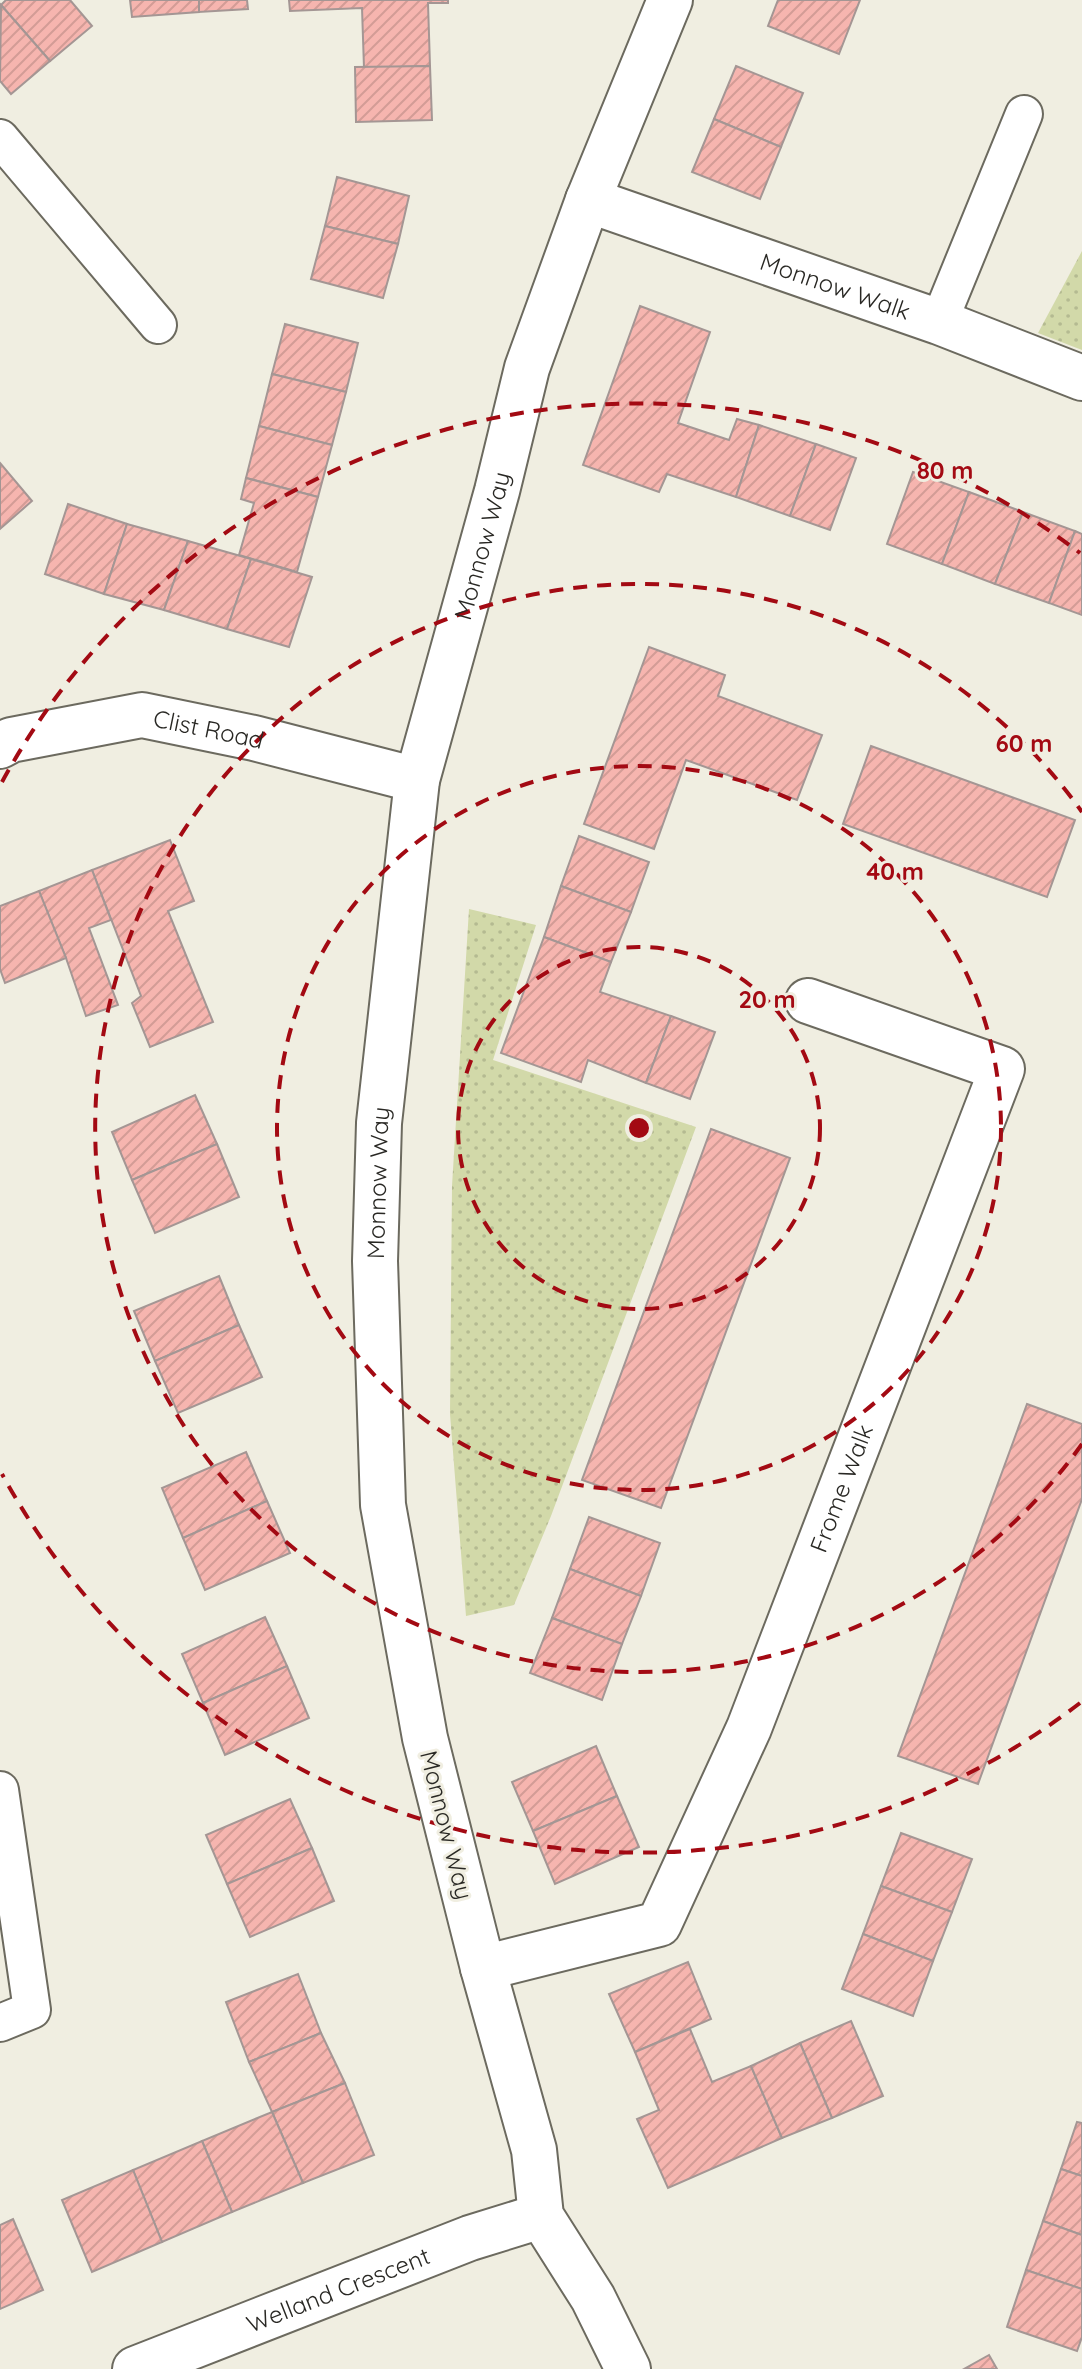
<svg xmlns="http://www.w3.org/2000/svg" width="1082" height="2369" viewBox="0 0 1082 2369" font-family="Quicksand,sans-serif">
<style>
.grass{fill:url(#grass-dots)}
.building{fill:url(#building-hatch);stroke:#a49694;stroke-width:2}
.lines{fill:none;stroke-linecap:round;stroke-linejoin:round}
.service-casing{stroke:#6c6a5f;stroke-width:40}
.minor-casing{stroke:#6c6a5f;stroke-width:48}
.tertiary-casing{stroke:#6c6a5f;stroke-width:48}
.service{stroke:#fff;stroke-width:36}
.minor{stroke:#fff;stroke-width:44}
.tertiary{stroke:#fff;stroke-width:44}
.ring{fill:none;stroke:#a30a13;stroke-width:4;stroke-dasharray:14 10}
.labels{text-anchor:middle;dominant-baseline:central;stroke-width:6;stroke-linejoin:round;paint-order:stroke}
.street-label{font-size:24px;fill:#292824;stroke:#f0eee1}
.centre{fill:#a30a13;stroke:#f0eee1;stroke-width:4}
.ring-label{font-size:24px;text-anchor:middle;font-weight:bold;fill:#a30a13;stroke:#f0eee1;stroke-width:6;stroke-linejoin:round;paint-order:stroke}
</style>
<defs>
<pattern id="grass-dots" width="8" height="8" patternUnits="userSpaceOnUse" patternTransform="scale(2)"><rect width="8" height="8" fill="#d2d9a9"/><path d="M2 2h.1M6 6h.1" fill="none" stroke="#b4ba91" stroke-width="1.8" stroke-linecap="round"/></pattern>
<pattern id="building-hatch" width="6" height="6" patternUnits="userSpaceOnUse" patternTransform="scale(2)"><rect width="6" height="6" fill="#f6b5af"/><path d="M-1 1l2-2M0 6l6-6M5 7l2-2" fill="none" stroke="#d39c96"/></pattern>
</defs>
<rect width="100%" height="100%" fill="#f0eee1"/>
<g class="grass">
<polygon points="1082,251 1082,350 1038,333"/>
<polygon points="469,909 536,925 493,1060 696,1127 551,1516 514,1605 466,1616 450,1414 452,1186"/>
</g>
<g class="building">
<polygon points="6,0 70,0 92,26 50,61 1,5"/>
<polygon points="130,0 199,0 199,12 132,17"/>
<polygon points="199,0 247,0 248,9 199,12"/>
<polygon points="289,0 448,0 448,3 428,3 430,66 364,68 362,8 290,11"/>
<polygon points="778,0 860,0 839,54 768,26"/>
<polygon points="1,5 50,61 11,94 0,81"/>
<polygon points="430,66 432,120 356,122 355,67"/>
<polygon points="736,66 803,93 781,147 714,119"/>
<polygon points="714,119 781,147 760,199 692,172"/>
<polygon points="337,177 409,196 398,244 325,226"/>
<polygon points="325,226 398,244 383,298 311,279"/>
<polygon points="640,306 710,332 678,423 729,440 737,419 759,425 736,497 667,474 659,492 583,465"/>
<polygon points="285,324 358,343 346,392 272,374"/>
<polygon points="272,374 346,392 332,445 259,426"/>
<polygon points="759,425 816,444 790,516 736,497"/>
<polygon points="259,426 332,445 318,497 246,478"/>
<polygon points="816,444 856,458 830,530 790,516"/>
<polygon points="0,463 32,501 0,529"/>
<polygon points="913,472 969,492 942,564 887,544"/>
<polygon points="246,478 318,497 297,572 239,555 254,503 241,499"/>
<polygon points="969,492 1023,512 995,584 942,564"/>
<polygon points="68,504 127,524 104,594 45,574"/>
<polygon points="1023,512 1075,531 1049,603 995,584"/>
<polygon points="127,524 188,541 164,610 104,594"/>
<polygon points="1075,531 1082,534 1082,615 1049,603"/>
<polygon points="188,541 251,559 227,629 164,610"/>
<polygon points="251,559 312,577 289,647 227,629"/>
<polygon points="649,647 725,675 718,696 822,735 797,800 686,760 654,849 584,824"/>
<polygon points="871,746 1075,820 1047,897 843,824"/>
<polygon points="579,836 649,862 631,912 561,886"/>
<polygon points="170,840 194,901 168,911 213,1022 150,1047 132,1003 141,996 92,870"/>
<polygon points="92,870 111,920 89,928 118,1005 86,1016 66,958 39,891"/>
<polygon points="561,886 631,912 611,962 544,937"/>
<polygon points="39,891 66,958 5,983 0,969 0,906"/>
<polygon points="544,937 611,962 600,992 671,1016 646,1083 588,1060 581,1082 501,1053"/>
<polygon points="671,1016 715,1032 690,1099 646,1083"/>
<polygon points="195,1095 217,1144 132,1180 112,1132"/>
<polygon points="711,1129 790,1158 661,1508 582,1480"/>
<polygon points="217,1144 239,1197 155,1233 132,1180"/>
<polygon points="219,1276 239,1325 155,1361 134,1311"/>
<polygon points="239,1325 262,1377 178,1413 155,1361"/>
<polygon points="1027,1404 1082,1424 1082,1499 978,1784 898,1756"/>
<polygon points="246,1452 267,1501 183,1538 162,1488"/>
<polygon points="267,1501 290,1553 205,1590 183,1538"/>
<polygon points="589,1517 660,1543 641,1596 570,1569"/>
<polygon points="570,1569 641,1596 622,1644 552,1618"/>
<polygon points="265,1617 287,1666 203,1703 182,1654"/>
<polygon points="552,1618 622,1644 602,1700 530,1673"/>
<polygon points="287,1666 309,1718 225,1755 203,1703"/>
<polygon points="596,1746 617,1796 533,1831 512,1782"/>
<polygon points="617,1796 639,1847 555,1884 533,1831"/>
<polygon points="290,1799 312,1848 227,1884 206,1835"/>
<polygon points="901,1833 972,1859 952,1912 881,1886"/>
<polygon points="312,1848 334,1901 250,1937 227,1884"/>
<polygon points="881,1886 952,1912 933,1961 863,1934"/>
<polygon points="863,1934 933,1961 913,2016 842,1989"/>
<polygon points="688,1962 711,2019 635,2052 609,1994"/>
<polygon points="298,1974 321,2033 249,2062 226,2002"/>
<polygon points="851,2021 883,2096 832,2118 800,2043"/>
<polygon points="690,2029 712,2082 751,2066 782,2138 668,2188 637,2119 659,2110 635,2052"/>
<polygon points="321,2033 345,2083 272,2112 249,2062"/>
<polygon points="800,2043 832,2118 782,2138 751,2066"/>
<polygon points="345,2083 374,2155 303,2183 272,2112"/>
<polygon points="272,2112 303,2183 232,2212 202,2141"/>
<polygon points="1077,2122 1082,2123 1082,2176 1061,2169"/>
<polygon points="202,2141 232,2212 162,2242 133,2170"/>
<polygon points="1061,2169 1082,2176 1082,2235 1043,2221"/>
<polygon points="133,2170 162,2242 92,2272 62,2200"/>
<polygon points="13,2219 43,2290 0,2309 0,2225"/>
<polygon points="1043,2221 1082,2235 1082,2289 1026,2270"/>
<polygon points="1026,2270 1082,2289 1082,2337 1077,2351 1007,2327"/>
<polygon points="989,2355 997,2369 964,2369"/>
</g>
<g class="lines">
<g class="service-casing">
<g id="service">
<polyline points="0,138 158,325"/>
<polyline points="939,322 1024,114"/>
<polyline points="0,1790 32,2010 0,2023"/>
</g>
</g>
<g class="minor-casing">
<g id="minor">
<path id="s1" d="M588 200 939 322 1082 378"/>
<path id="s2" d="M0 746 11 740 142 715 254 738 417 780"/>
<path id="s3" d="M483 1968 659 1924 749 1728 1002 1069 808 1001"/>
<path id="s4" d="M135 2369 470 2238 541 2216"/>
</g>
</g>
<g class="tertiary-casing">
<g id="tertiary">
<path id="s5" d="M628 2369 593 2298 541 2216 534 2150 483 1968 425 1738 383 1505 375 1261 379 1123 417 780 497 491 527 368 588 200 670 0"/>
</g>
</g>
<use href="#service" class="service"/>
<use href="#minor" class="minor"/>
<use href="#tertiary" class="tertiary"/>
</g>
<g class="ring">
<circle cx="639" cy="1128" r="181"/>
<circle cx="639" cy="1128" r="362"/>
<path d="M1082 1444A544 544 0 1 1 1082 812"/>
<path d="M1080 1703A725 725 0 0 1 2 1474M2 782A725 725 0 0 1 1080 553"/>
</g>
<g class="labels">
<g class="street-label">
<text stroke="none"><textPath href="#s1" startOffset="262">Monnow Walk</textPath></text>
<text stroke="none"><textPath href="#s5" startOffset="1876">Monnow Way</textPath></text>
<text stroke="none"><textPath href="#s2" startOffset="214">Clist Road</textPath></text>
<text stroke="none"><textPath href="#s5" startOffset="1228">Monnow Way</textPath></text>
<text stroke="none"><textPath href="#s3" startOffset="654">Frome Walk</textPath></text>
<text transform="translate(447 1825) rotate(76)">Monnow Way</text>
<text stroke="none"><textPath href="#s4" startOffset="218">Welland Crescent</textPath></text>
</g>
</g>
<circle cx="639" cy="1128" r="12" class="centre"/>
<g class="ring-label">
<text x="945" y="479">80 m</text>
<text x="1024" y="752">60 m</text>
<text x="895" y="880">40 m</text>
<text x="767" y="1008">20 m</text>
</g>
</svg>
